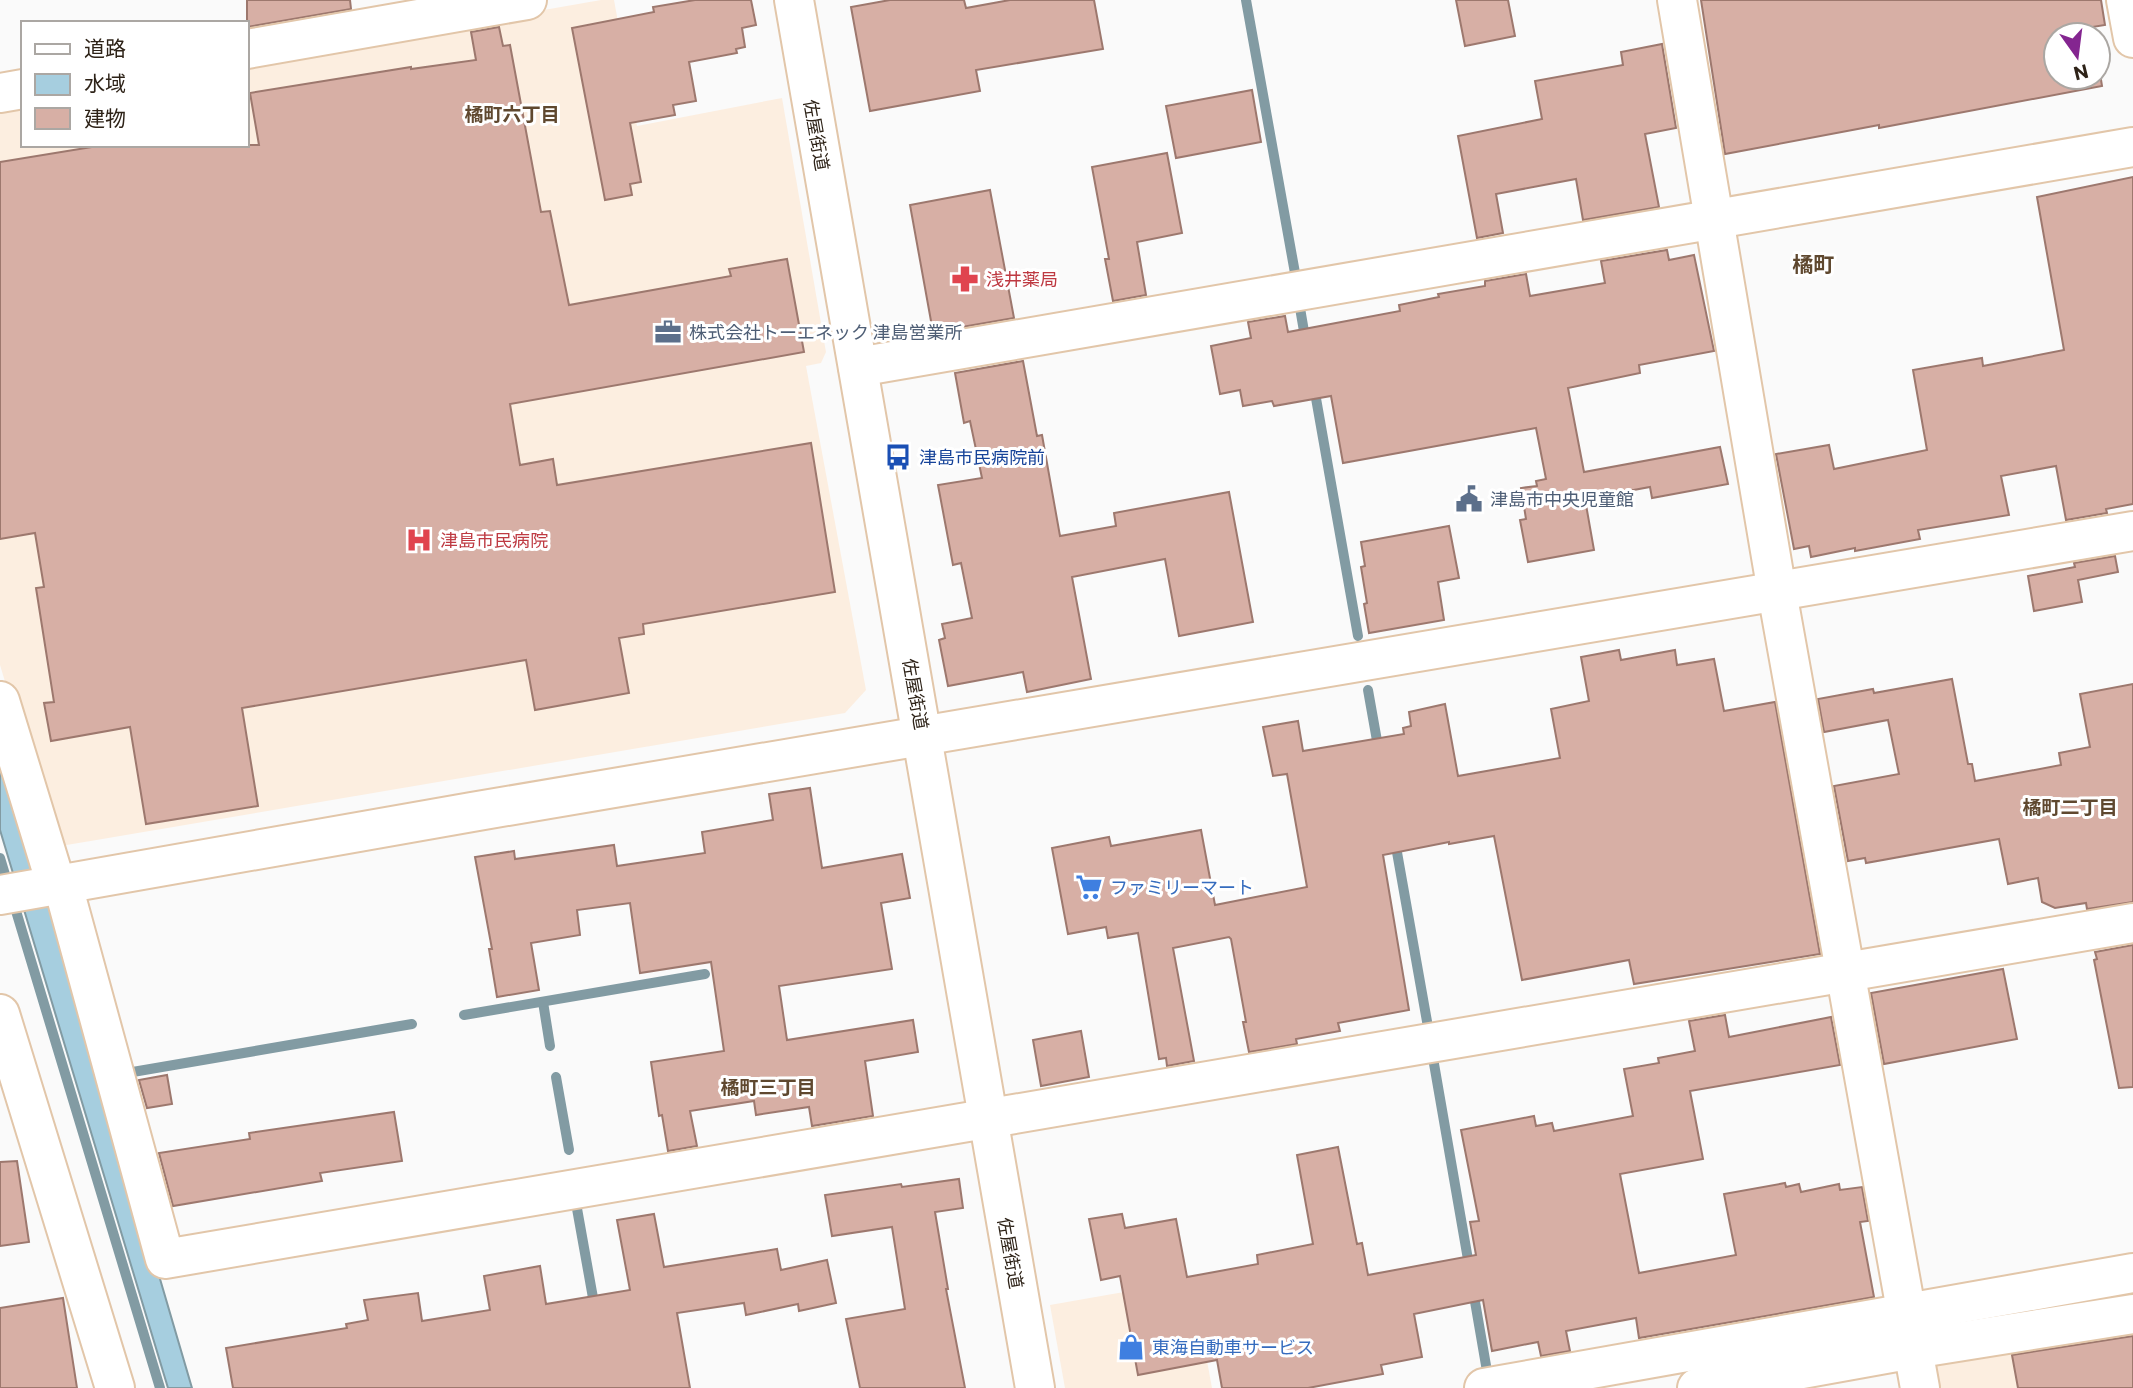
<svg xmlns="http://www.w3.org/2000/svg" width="2133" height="1388" viewBox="0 0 2133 1388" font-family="Commissioner,'Noto Sans JP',sans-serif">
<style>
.built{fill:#fceee0}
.water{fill:#a6cedf;stroke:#829ba3;stroke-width:2}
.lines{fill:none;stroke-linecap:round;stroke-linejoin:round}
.stream{stroke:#829ba3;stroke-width:10}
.building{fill:#d7afa5;stroke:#9d786e;stroke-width:2}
.minor-casing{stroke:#e2c6a9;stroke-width:42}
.minor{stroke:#fff;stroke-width:38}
.labels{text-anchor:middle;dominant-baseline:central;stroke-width:6;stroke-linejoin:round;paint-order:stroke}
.street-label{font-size:18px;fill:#2e2318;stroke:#fff}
.health-label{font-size:18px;fill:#be3a42;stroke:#fff;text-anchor:start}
.service-label{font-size:18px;fill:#4e5e75;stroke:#fff;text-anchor:start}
.transit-label{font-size:18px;fill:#164399;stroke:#fff;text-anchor:start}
.shop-label{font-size:18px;fill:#366cbe;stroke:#fff;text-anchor:start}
.neighbourhood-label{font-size:19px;font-weight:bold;fill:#5f482f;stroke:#fff}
.quarter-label{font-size:21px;font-weight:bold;fill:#5f482f;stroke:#fff}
</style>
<rect width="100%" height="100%" fill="#fafafa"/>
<g class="built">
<polygon points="601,0 614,0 637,126 782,98 826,352 821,363 806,366 866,690 845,713 55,847 0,665 0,104 23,101 23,145 247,145 247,62"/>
<polygon points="1192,1280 1212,1388 1065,1388 1050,1305"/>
<polygon points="2133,1322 2133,1388 1939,1388 1935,1370 1940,1353"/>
</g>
<polygon class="water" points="0,760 50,904 192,1388 168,1388 0,830"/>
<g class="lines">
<g class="stream">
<polyline points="1246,0 1295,273"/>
<polyline points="1300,308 1306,343"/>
<polyline points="1314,387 1358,636"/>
<polyline points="1368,690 1379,752"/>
<polyline points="1395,841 1428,1027"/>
<polyline points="0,858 160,1388"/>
<polyline points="543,1002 550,1046"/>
<polyline points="464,1015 705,974"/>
<polyline points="1433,1058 1470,1271"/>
<polyline points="121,1074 412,1024"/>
<polyline points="556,1077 569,1150"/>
<polyline points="576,1203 595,1309"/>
<polyline points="1473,1290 1488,1377"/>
</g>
</g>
<g class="building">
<polygon points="247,0 350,0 351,9 247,27"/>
<polygon points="695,0 751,0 756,25 742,28 745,47 736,49 737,53 689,62 696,101 673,105 675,115 630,123 641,182 630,184 632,195 605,200 572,28 654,12 653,7"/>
<polygon points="890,0 964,0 966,8 1010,0 1094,0 1103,49 976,70 980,91 870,111 851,7"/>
<polygon points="1456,0 1508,0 1515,36 1465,46"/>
<polygon points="1701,0 2101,0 2105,25 2092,27 2093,35 2056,35 2056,77 2098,77 2098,61 2102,86 1879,128 1879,125 1725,154"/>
<polygon points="499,27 503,46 510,45 541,212 550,211 569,305 731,276 729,269 787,259 804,352 510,404 520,465 553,459 557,485 811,443 835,592 643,624 644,634 619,638 629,693 535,710 526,660 242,708 258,806 146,824 130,727 51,741 44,703 54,702 36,588 44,587 35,533 0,539 0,162 104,145 259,145 250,93 411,67 411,69 476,60 471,32"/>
<polygon points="1662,44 1676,128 1645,134 1659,207 1583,220 1576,179 1496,194 1503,233 1477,238 1458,136 1542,119 1535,81 1623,65 1621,52"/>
<polygon points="1252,90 1261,142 1176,158 1166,106"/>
<polygon points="1167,153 1182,233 1137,242 1146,295 1113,301 1105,259 1109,259 1092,167"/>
<polygon points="2133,177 2133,504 2106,509 2107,513 2066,520 2056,466 2001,476 2009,515 1918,530 1920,539 1855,551 1855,548 1811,557 1809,546 1794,549 1776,454 1829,445 1834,469 1927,450 1913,370 1982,358 1983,366 2064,350 2037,197"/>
<polygon points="990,190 1014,318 933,332 910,205"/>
<polygon points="1667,250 1669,260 1694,255 1714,351 1639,365 1640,373 1568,388 1584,472 1720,447 1728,484 1652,498 1650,487 1585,499 1594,550 1528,562 1520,520 1526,519 1521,488 1537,486 1536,481 1546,479 1536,428 1343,463 1331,396 1274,406 1272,401 1243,406 1240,390 1220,394 1211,346 1251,338 1248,322 1285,316 1288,332 1400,311 1399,305 1439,297 1438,294 1485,286 1485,281 1526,274 1530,296 1605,283 1601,261"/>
<polygon points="1023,361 1037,436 1042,435 1060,536 1116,526 1114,513 1229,492 1253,622 1179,636 1165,559 1072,577 1091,679 1027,692 1023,672 948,686 939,640 945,638 942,624 972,618 961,563 953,565 938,485 982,478 970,421 964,423 955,373"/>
<polygon points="1449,526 1459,578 1438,582 1444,620 1369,633 1364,604 1367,603 1361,567 1365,566 1361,542"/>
<polygon points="2115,556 2118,572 2078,580 2082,602 2034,611 2028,576 2075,567 2074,563"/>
<polygon points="1619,650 1621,660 1675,650 1677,665 1714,659 1724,711 1775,702 1820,954 1634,984 1629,960 1522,980 1494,836 1449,844 1449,842 1383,855 1409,1010 1338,1023 1340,1031 1296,1039 1297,1044 1249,1052 1243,1022 1246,1022 1231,939 1229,937 1173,948 1194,1061 1167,1066 1166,1058 1159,1059 1138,933 1108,938 1106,927 1068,934 1052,848 1109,837 1111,846 1201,830 1215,905 1307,887 1287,774 1273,776 1263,727 1298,721 1303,751 1404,734 1403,728 1411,726 1409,712 1445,704 1458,776 1560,758 1551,709 1589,701 1581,657"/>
<polygon points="1952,679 1968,764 1972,764 1975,781 2061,765 2059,753 2090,747 2080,694 2133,684 2133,902 2087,909 2086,903 2055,908 2042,902 2038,878 2008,884 1999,839 1866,863 1865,858 1848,861 1834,786 1899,774 1888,720 1824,732 1818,699 1873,689 1874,693"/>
<polygon points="810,788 822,868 902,854 910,898 881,903 892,969 779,986 787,1040 913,1020 918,1052 865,1061 873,1116 812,1126 809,1107 756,1115 754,1101 690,1111 697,1146 668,1151 662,1115 659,1116 651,1062 724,1051 711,962 640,973 630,903 577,910 580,935 531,943 539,990 497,997 489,949 492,949 475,857 514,851 515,859 614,845 617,866 705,853 702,832 773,820 769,794"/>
<polygon points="2133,945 2133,1087 2119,1088 2094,960 2097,959 2095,952"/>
<polygon points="2003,969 2017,1039 1884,1064 1871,993"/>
<polygon points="1725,1015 1729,1037 1831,1017 1840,1065 1690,1091 1703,1159 1620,1174 1639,1273 1736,1255 1724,1194 1785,1183 1786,1187 1799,1184 1801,1192 1839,1184 1840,1190 1862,1187 1868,1221 1860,1222 1874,1297 1639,1338 1636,1318 1566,1331 1570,1351 1541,1356 1538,1342 1492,1351 1483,1300 1414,1314 1422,1357 1381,1365 1383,1374 1308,1388 1222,1388 1217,1360 1138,1375 1120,1276 1101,1280 1089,1219 1122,1214 1125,1228 1176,1219 1187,1277 1258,1264 1257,1255 1313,1244 1297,1155 1338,1147 1357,1244 1362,1243 1368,1275 1476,1255 1470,1222 1479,1221 1461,1130 1534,1116 1536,1126 1552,1123 1554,1131 1633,1116 1624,1069 1659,1063 1658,1058 1695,1051 1689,1021"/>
<polygon points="1081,1031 1089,1077 1041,1086 1033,1040"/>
<polygon points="167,1075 172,1104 147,1108 139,1080"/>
<polygon points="394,1112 402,1161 320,1173 322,1181 173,1206 159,1153 250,1139 249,1133"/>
<polygon points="17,1161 29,1242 0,1246 0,1162"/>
<polygon points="959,1179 963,1208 935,1212 948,1289 946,1289 965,1388 860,1388 846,1319 905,1309 892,1227 832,1236 825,1195 901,1184 902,1187"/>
<polygon points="654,1214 664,1267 777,1249 781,1270 827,1260 836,1303 799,1311 798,1304 746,1315 744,1303 677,1313 690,1388 233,1388 226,1348 347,1328 346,1324 368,1320 364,1300 418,1293 422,1321 490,1310 484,1276 540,1266 546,1304 630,1290 617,1220"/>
<polygon points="63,1298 77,1388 0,1388 0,1308"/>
<polygon points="2133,1336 2133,1388 2018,1388 2012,1355"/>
</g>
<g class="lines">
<g class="minor-casing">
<g id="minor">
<polyline points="794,0 1035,1388"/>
<polyline points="1677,0 1777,592 1920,1388"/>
<polyline points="2126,0 2133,38"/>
<polyline points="247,49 527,0"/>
<polyline points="0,93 23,89"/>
<polyline points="858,367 2133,147"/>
<polyline points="0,701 56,884"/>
<polyline points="62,882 165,1259 2133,923"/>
<polyline points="0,895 472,812 2133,531"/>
<polyline points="0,1014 115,1388"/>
<polyline points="1484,1388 2133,1273"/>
<polyline points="1697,1388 1913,1349 2133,1314"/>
</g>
</g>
<use href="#minor" class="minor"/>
</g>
<defs>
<g id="pharmacy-bare" transform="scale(2.1)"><path d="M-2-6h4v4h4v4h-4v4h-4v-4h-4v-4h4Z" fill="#e0444e" stroke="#fff" stroke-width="2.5" paint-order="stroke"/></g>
<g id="office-bare" transform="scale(2.1)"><path d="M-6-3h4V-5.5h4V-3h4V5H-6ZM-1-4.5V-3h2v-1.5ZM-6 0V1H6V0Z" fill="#5c6f8a" stroke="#fff" stroke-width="2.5" paint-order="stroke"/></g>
<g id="bus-bare" transform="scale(2.1)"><path d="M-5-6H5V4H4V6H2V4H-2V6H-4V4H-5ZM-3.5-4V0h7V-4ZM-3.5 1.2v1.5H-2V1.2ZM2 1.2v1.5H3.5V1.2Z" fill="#1a4fb4" stroke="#fff" stroke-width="2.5" paint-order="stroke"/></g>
<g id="civic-bare" transform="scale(2.1)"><path d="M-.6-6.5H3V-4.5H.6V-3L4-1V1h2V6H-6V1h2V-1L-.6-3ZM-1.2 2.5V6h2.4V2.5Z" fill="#5c6f8a" stroke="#fff" stroke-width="2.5" paint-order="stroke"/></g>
<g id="hospital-bare" transform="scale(2.1)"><path d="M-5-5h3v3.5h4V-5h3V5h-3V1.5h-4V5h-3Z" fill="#e0444e" stroke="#fff" stroke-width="2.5" paint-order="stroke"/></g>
<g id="supermarket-bare" transform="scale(2.1)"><path d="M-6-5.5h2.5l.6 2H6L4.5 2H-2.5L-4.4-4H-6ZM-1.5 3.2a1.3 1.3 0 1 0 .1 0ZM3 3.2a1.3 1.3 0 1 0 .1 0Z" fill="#3f7fe0" stroke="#fff" stroke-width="2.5" paint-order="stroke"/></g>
<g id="shop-bare" transform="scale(2.1)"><path d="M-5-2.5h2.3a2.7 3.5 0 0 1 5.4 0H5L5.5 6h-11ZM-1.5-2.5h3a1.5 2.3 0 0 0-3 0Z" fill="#3f7fe0" stroke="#fff" stroke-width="2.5" paint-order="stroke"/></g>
</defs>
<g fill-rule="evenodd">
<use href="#pharmacy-bare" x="965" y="279"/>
<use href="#office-bare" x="668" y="332"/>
<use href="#bus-bare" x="898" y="457"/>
<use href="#civic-bare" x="1469" y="499"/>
<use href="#hospital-bare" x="419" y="540"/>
<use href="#supermarket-bare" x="1089" y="887"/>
<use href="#shop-bare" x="1131" y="1347"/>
</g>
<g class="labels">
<g class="street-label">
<text transform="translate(817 135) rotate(80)">佐屋街道</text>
<text transform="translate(916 694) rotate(80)">佐屋街道</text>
<text transform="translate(1011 1253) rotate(80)">佐屋街道</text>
</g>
<g class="health-label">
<text x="986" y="279">浅井薬局</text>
<text x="440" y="540">津島市民病院</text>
</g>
<g class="service-label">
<text x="689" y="332">株式会社トーエネック 津島営業所</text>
<text x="1490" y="499">津島市中央児童館</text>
</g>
<g class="transit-label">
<text x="919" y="457">津島市民病院前</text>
</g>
<g class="shop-label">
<text x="1110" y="887">ファミリーマート</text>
<text x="1152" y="1347">東海自動車サービス</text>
</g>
<g class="neighbourhood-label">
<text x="512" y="113">橘町六丁目</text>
<text x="2070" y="806">橘町二丁目</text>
<text x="768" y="1086">橘町三丁目</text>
</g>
<g class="quarter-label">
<text x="1813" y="263">橘町</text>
</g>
</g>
<rect x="21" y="21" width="228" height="126" fill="#ffffff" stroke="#aba7a3" stroke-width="2"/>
<rect x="35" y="44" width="35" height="10" fill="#ffffff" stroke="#aba7a3" stroke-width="2"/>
<text x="84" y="56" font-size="21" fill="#2e2318">道路</text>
<rect x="35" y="74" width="35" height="21" fill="#a6cedf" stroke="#aba7a3" stroke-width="2"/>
<text x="84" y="91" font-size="21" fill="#2e2318">水域</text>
<rect x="35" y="108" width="35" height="21" fill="#d7afa5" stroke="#aba7a3" stroke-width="2"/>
<text x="84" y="126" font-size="21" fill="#2e2318">建物</text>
<g transform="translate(2077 56) rotate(166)"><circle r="33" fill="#ffffff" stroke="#aba7a3" stroke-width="2"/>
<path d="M0-5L12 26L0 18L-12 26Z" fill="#842590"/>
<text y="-10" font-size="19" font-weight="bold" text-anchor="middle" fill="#2e2318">N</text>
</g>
</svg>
